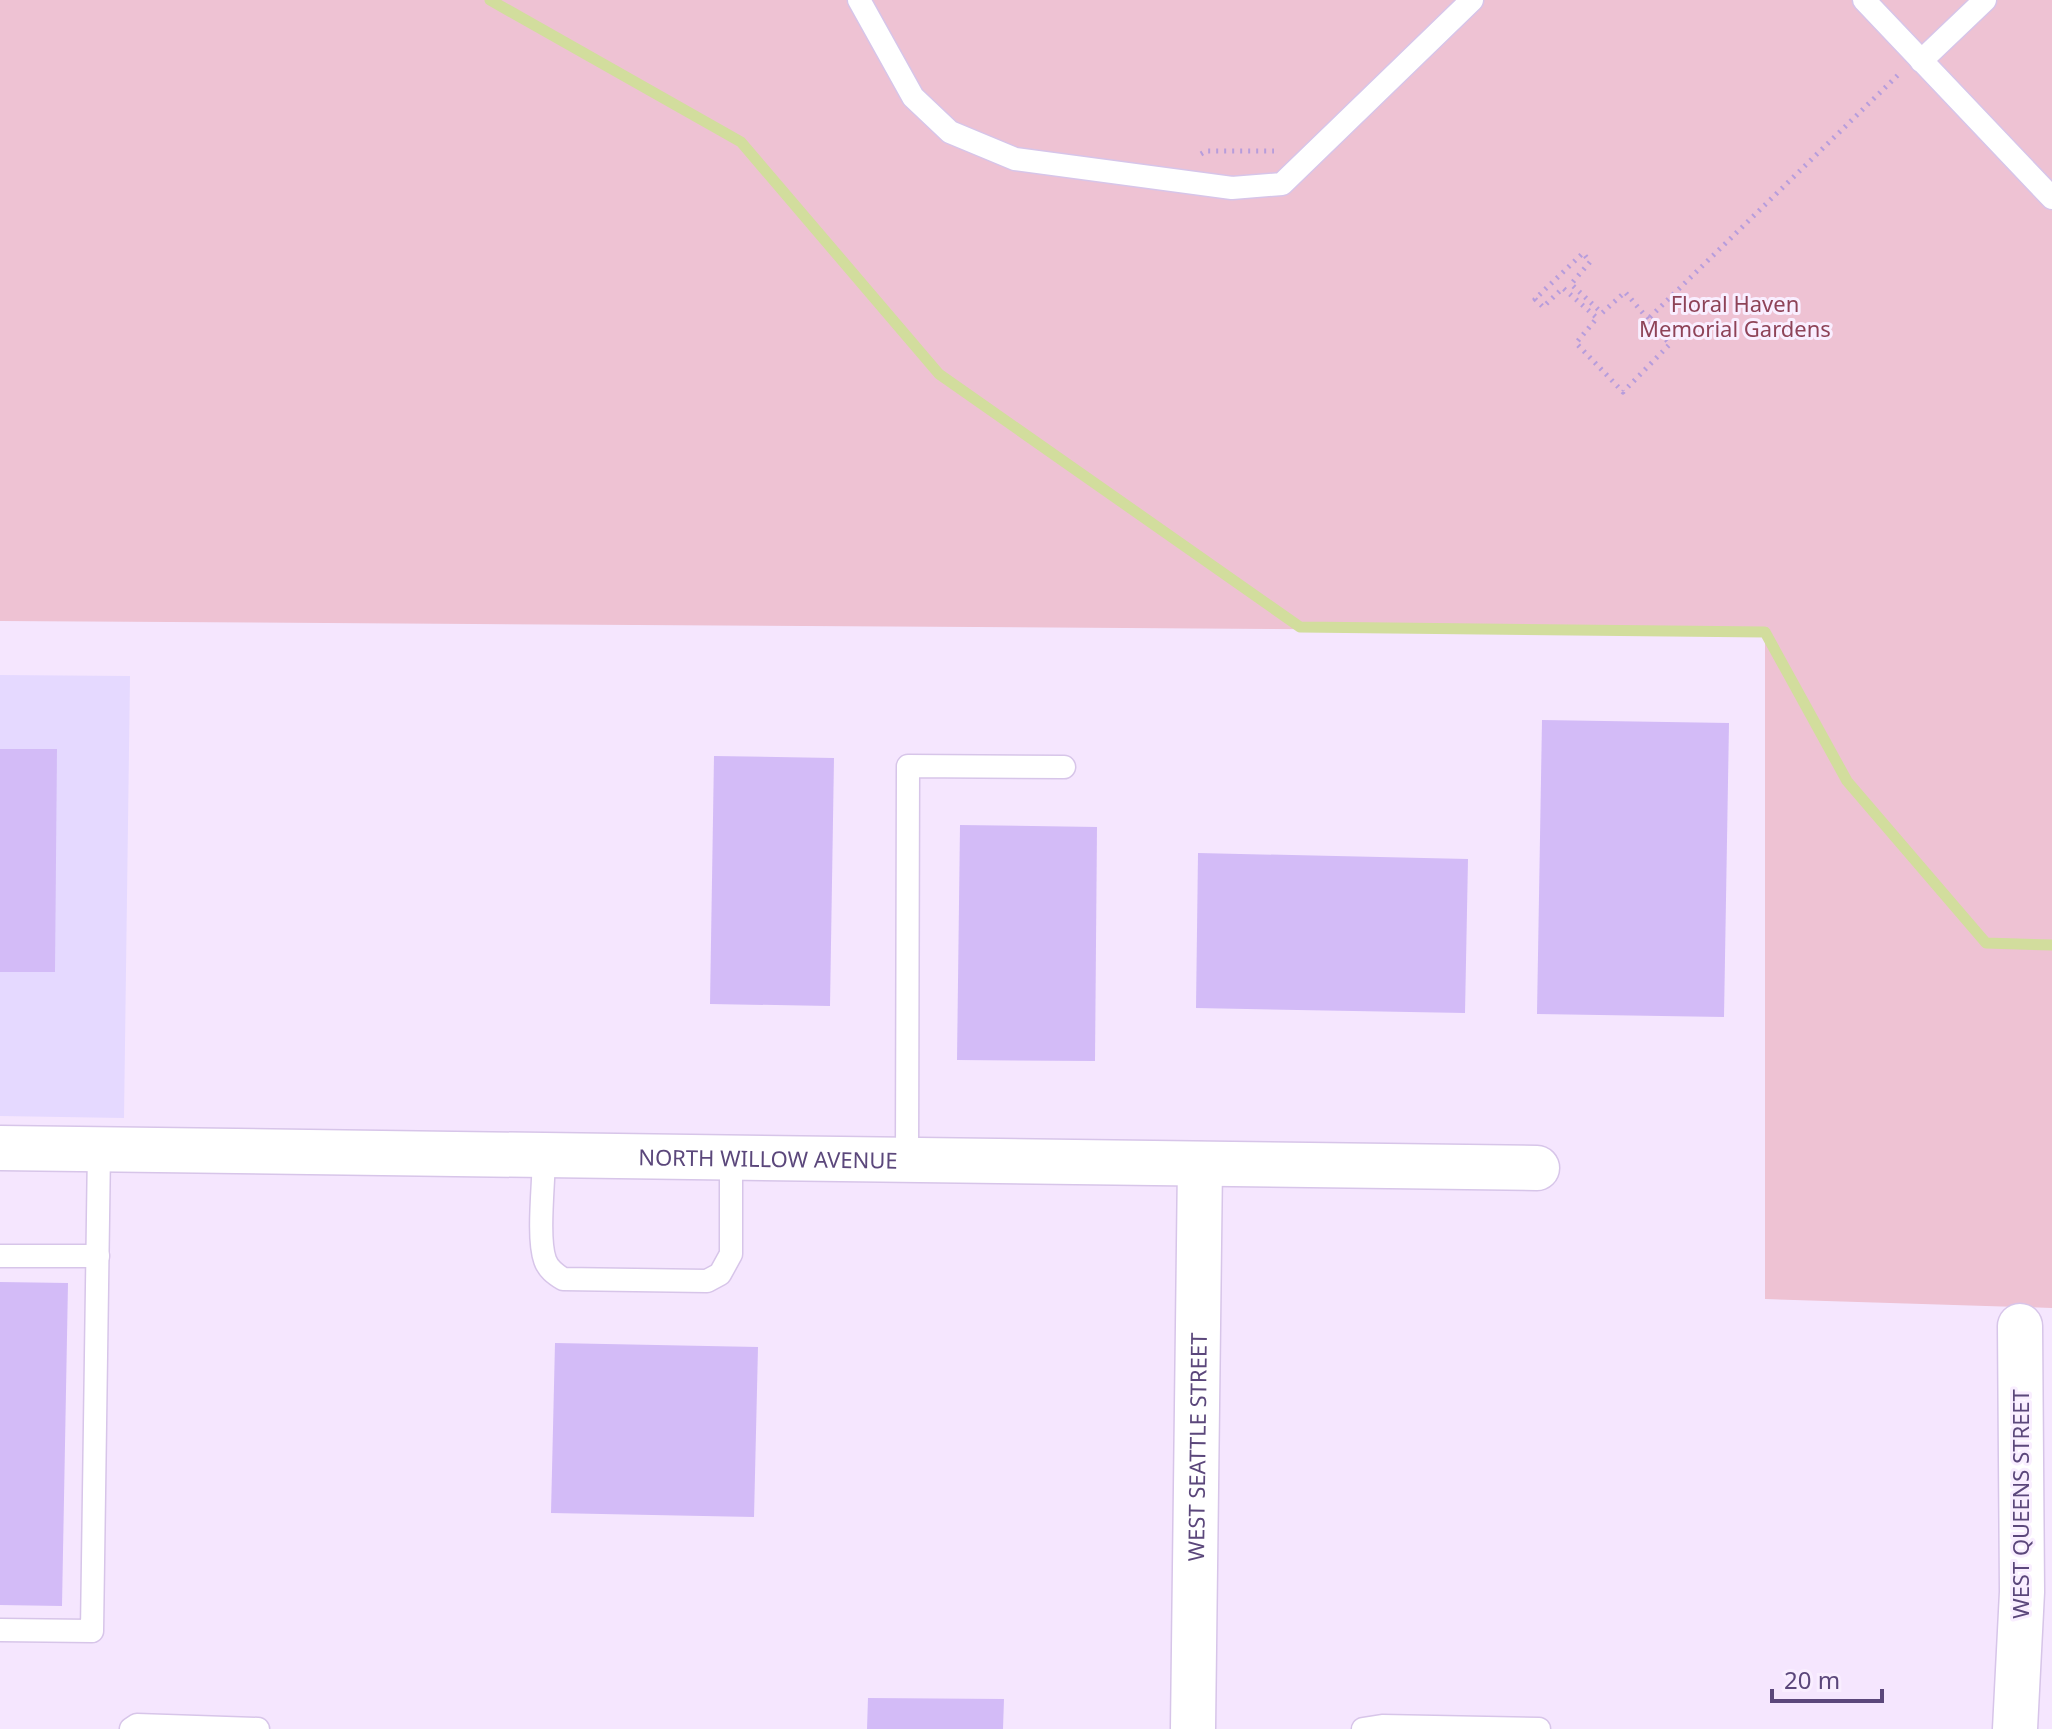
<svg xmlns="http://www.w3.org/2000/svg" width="2052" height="1729" viewBox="0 0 2052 1729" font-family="'Noto Sans',sans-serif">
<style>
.commercial{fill:#e5d9ff}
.green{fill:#eec2d3}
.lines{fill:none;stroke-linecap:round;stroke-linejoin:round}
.stream{stroke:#d2dd9d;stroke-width:11}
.building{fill:#d3bbf7}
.service-casing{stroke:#d7c5e9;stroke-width:25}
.minor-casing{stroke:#d7c5e9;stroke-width:47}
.path{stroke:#b79ddc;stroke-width:5;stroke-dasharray:2 6;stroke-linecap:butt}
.service{stroke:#fff;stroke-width:22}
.minor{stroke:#fff;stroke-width:44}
.labels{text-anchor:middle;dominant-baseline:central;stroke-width:6;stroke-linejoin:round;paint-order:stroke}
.park-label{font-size:22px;fill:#8e4358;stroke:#f9eeff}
.street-label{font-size:22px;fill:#5b477b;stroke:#f9eeff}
</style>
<rect width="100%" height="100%" fill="#f5e6fe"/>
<polygon class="commercial" points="0,675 130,676 124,1118 0,1116"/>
<polygon class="green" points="0,0 2052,0 2052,1308 1765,1299 1765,632 0,621"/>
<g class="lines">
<polyline class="stream" points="490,0 741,142 939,374 1300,627 1765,632 1847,781 1986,943 2052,945"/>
</g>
<g class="building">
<polygon points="1542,720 1729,723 1724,1017 1537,1014"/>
<polygon points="0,749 57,749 55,972 0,972"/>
<polygon points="714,756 834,758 830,1006 710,1004"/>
<polygon points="960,825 1097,827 1095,1061 957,1060"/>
<polygon points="1198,853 1468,859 1465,1013 1196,1008"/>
<polygon points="0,1282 68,1283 62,1606 0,1605"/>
<polygon points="555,1343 758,1347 754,1517 551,1513"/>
<polygon points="868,1698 1004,1699 1003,1729 867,1729"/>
</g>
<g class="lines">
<g class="service-casing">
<g id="service">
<polyline points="859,0 913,97 950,132 1015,159 1232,188 1282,184 1472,0"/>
<polyline points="1864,0 2052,198"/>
<polyline points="1921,61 1985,0"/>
<path d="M544 1155C544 1181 537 1238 545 1260 548 1269 555 1274 563 1279L707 1281 720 1274 731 1254V1157"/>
<polyline points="907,1160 908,766 1064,767"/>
<polyline points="0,1256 98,1256"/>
<polyline points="0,1630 92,1631 99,1149"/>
<polyline points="131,1729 137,1725 258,1729"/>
<polyline points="1363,1729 1382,1726 1539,1729"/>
</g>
</g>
<g class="minor-casing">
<g id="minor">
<path id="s1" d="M0 1148 1537 1168"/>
<path id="s2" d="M1193 1729 1200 1164"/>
<polyline points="2015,1729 2022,1592 2020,1326"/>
</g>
</g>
<g class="path">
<polyline points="1201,154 1206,151 1274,151"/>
<polyline points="1648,319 1625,292 1602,313 1571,284 1590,262 1583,253 1535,299 1543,307 1563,288 1597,318 1576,343 1623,392 1670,344 1648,319 1898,75"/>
</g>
<use href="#service" class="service"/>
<use href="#minor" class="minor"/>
</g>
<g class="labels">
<g class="park-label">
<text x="1735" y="303">Floral Haven<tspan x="1735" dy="25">Memorial Gardens</tspan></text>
</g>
<g class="street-label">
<text stroke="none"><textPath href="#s1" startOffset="768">NORTH WILLOW AVENUE</textPath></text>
<text stroke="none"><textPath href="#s2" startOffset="282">WEST SEATTLE STREET</textPath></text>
<text transform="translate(2020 1504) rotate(-90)">WEST QUEENS STREET</text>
</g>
</g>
<path d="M1772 1689v12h110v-12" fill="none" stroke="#5b477b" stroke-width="4"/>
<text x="1784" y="1689" font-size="24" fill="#5b477b" stroke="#f9eeff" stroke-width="6" paint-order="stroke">20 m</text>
</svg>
